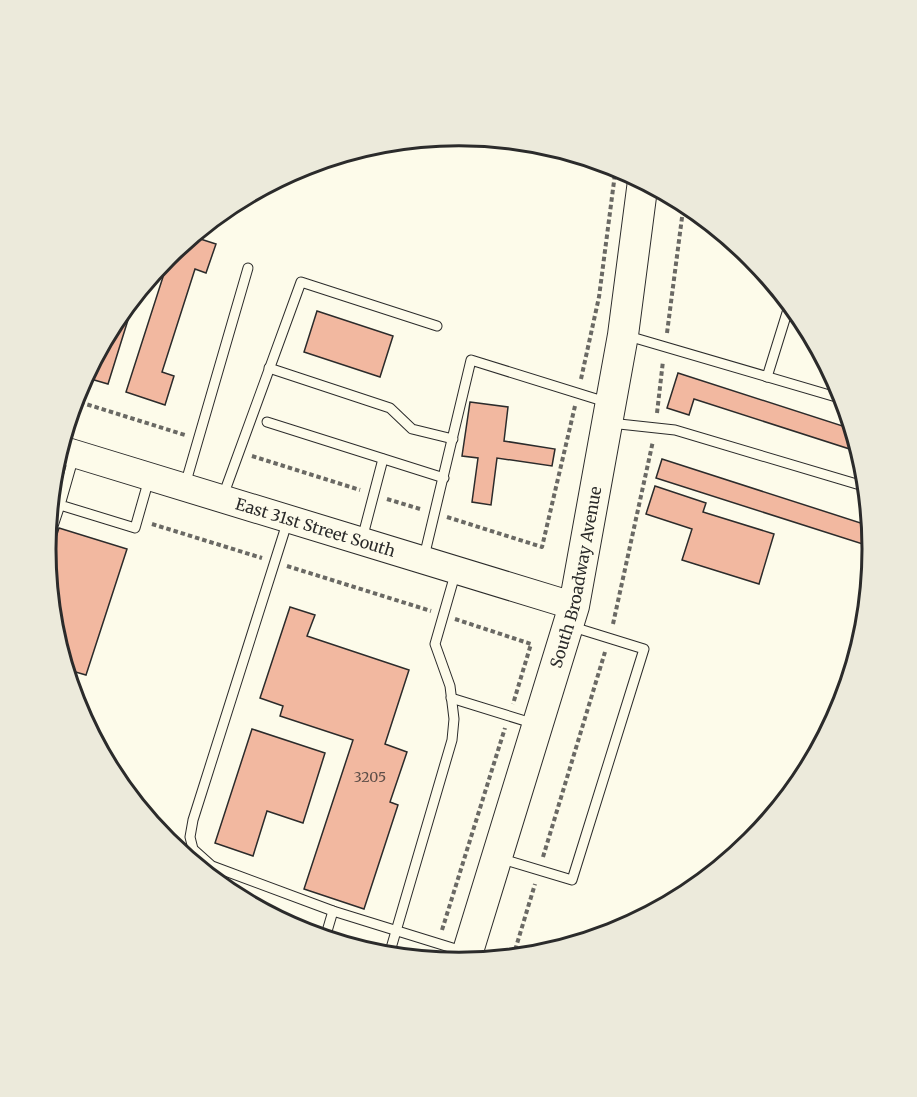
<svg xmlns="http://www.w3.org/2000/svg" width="917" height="1097" viewBox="0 0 917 1097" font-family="Merriweather,serif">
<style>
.building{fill:#f2b8a0;stroke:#2b2b2b;stroke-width:1.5}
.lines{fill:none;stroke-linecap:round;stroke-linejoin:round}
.lane-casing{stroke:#2b2b2b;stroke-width:11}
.secondary-casing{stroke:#2b2b2b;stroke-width:29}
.primary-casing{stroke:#2b2b2b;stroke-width:32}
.path{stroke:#6a6964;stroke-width:4;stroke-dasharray:4.5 3;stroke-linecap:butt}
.lane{stroke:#fdfbea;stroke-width:9}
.secondary{stroke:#fdfbea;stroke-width:27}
.primary{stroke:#fdfbea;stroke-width:30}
.labels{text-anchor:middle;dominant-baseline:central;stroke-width:4.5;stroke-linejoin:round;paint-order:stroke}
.number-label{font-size:14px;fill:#5d4e48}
.street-label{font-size:16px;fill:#2b2b2b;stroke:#fdfbea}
.rim{fill:none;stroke:#2b2b2b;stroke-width:3}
</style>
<rect width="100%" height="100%" fill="#fdfbea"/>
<g class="building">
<polygon points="191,236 216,244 206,273 195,269 162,372 174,376 165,405 126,392 171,252"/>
<polygon points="137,291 108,384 84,377 115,318"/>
<polygon points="317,311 393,336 380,377 304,352"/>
<polygon points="678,373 852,429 859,452 694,399 689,415 667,408"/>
<polygon points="470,402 508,407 504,441 555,449 552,466 497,458 491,505 472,502 478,458 462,456"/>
<polygon points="662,459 870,526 872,547 656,478"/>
<polygon points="655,486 706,503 703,512 774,534 759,584 682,560 692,529 646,514"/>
<polygon points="59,528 127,549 86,675 65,669 53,629 47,565"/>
<polygon points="290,607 315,615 307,636 409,670 385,744 407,752 390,802 398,805 364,909 304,889 353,740 280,716 283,706 260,698"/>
<polygon points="252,729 325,753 303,823 267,811 253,856 215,843"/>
</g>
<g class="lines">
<g class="lane-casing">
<g id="lane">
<polyline points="628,336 843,399"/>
<polyline points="269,368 390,408 412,429 453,439"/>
<polyline points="767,377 790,303"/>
<polyline points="267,422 444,478"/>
<polyline points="610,423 675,430 860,485"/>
<polyline points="74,456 60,505 135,528 149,479"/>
<polyline points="185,485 248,268"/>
<polyline points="223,496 301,282 437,326"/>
<polyline points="288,520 193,820 190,837 193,849 212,866 333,911 488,959"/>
<polyline points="362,539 383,459"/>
<polyline points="45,550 60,505"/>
<polyline points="424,557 471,360 606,402"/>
<polyline points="451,698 535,724"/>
<polyline points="502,859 572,880 644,649 573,627"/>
<polyline points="325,938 333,911"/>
<polyline points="389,955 452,740 454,719 450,686 435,644 456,571"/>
</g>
</g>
<g class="secondary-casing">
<g id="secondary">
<path id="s1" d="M59 449 574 606"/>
</g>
</g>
<g class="primary-casing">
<g id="primary">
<path id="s2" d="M465 961 574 606 623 335 643 181"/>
</g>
</g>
<g class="path">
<polyline points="667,333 684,202"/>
<polyline points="581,379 599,297 616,166"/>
<polyline points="73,400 185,435"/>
<polyline points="657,413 663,361"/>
<polyline points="252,456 360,490"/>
<polyline points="387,499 420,509"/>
<polyline points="447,517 542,547 575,406"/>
<polyline points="152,524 262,558"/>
<polyline points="287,566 431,611"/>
<polyline points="455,619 531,644 513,704"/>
<polyline points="613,624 653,441"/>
<polyline points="543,857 605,652"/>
<polyline points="442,930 505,728"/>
<polyline points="513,957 535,884"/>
</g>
<use href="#lane" class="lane"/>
<use href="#secondary" class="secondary"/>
<use href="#primary" class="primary"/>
</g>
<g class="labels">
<g class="number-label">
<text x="370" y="777">3205</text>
</g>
<g class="street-label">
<text stroke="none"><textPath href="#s1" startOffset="268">East 31st Street South</textPath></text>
<text stroke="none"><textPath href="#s2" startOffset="400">South Broadway Avenue</textPath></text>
</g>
</g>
<path d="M0 0H917V1097H0ZM56 549a403 403 0 1 1 806 0a403 403 0 1 1-806 0Z" fill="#eceadb" fill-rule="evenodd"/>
<path class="rim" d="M56 549a403 403 0 1 1 806 0a403 403 0 1 1-806 0Z"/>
</svg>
